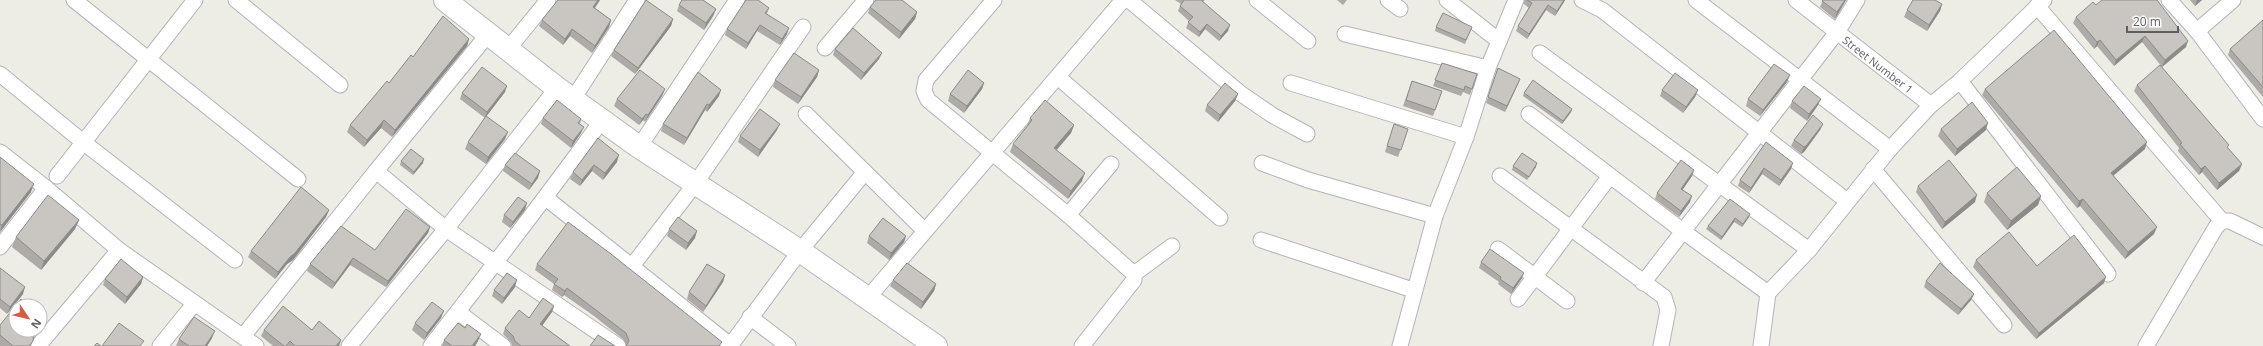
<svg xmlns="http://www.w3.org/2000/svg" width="2263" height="346" viewBox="0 0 2263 346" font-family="'Open Sans',sans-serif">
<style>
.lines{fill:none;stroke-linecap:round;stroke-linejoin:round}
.street-casing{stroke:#b2b4b8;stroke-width:17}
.secondary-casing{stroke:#b4b6bb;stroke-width:24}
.street{stroke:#fff;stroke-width:15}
.secondary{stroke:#fff;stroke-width:22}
.wall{fill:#adaaa7}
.shaded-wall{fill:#8d8b88}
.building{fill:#c9c6c2;stroke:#8d8b88}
.labels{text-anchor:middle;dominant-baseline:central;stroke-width:3;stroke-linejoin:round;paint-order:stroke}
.street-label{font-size:11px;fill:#5d5f64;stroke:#fff}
</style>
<rect width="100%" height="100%" fill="#edece5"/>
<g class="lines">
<g class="street-casing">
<g id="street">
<polyline points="74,0 298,179"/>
<polyline points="236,0 340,85"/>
<polyline points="994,0 926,80 924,91 928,100 1068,215 1134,274 1134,280 1082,346"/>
<polyline points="1129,0 1240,93 1272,115 1307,134"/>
<polyline points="1257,0 1308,41"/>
<polyline points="1388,0 1400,9"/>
<polyline points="1447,0 1499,41"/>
<polyline points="1582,0 1602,10 1847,201"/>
<polyline points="1696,0 1890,149"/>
<path id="s1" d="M1857 0 1837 32 1931 105"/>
<polyline points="2169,0 2197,31 2263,119"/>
<polyline points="2037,6 2222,221"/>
<polyline points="2197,31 2233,0"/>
<polyline points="489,33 376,171 446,229 557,88"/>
<polyline points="1345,34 1488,68"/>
<polyline points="509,48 548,0"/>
<polyline points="825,48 866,0"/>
<polyline points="1540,53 1809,250"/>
<polyline points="0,74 83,142 235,260"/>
<polyline points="1058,77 1220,218"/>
<polyline points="1960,81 2108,274"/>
<polyline points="1291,83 1466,137"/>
<polyline points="573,99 637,0"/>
<polyline points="806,114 925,231"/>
<polyline points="1529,114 1684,232 1768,293"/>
<polyline points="639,147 737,0"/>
<polyline points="0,152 46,188 119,250 256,346"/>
<polyline points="1262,163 1308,180 1435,216"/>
<polyline points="1873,169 2004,325"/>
<polyline points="57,176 195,0"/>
<polyline points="1500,176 1664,297 1668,310 1661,346"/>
<polyline points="546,198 730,345"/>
<polyline points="1068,215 1111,164"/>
<polyline points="1261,240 1413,290"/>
<polyline points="0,247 46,188"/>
<polyline points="1498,249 1567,301"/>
<polyline points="632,266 695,184 803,27"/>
<polyline points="1134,274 1172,246"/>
<polyline points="1643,283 1837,32 1796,0"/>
<polyline points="867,299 1123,0"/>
<polyline points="1518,299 1610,176"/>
<polyline points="458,312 503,346"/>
<polyline points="750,317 788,346"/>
<polyline points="243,336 376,171"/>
<polyline points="38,346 119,250"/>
<polyline points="160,346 194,304"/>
<polyline points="349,346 446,229 618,346"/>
<path d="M431 346C489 271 547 197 602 120"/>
<polyline points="730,346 800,251 865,172"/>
<polyline points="1400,346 1435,216 1466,137 1488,68 1516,0"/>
<polyline points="1761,346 1768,293 1809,250 1890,149 1931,105 1960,81 2044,0"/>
<polyline points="2146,346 2216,227 2222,221 2230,221 2263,237"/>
</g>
</g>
<g class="secondary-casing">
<polyline id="secondary" points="445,0 557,88 639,147 800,251 936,346"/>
</g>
<use href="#street" class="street"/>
<use href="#secondary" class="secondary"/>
</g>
<g class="wall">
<polygon points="600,0 595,8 611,20 609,27 592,53 570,36 563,45 539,26 542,20"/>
<polygon points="746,0 758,0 769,8 767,14 787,34 780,45 757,31 746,49 725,35 727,29"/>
<polygon points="1175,0 1205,0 1203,2 1228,31 1219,41 1205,29 1199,37 1186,28 1189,21 1178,11 1180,6 1181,4"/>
<polygon points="1337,0 1347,0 1343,5"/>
<polygon points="1524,0 1565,0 1555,16 1546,10 1527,39 1516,31 1518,26 1529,8 1524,4"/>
<polygon points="1823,0 1846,0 1835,19 1820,7"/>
<polygon points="2190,0 2202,0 2195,6"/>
<polygon points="1942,4 1940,11 1927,31 1904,17 1907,10"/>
<polygon points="679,5 716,9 713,16 704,30 677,11"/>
<polygon points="2096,5 2186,47 2162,67 2142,42 2114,66 2097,46 2094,49 2073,23 2076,17"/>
<polygon points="870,7 917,12 915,19 899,39 868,13"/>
<polygon points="673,19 671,26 635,74 611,56 614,50"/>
<polygon points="2263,20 2263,97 2228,55 2230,49"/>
<polygon points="1436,27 1472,27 1465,44 1435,31"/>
<polygon points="469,39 467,46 392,137 381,128 364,147 347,132 350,125 413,57"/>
<polygon points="835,49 879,59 861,80 833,55"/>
<polygon points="1442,63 1477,74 1470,95 1463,92 1461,96 1433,86"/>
<polygon points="1498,68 1520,79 1518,84 1505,112 1486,103"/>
<polygon points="819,70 817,77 798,104 773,87 775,80"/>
<polygon points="1412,81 1442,91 1433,116 1403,106"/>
<polygon points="1787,82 1760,116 1746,106 1748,99"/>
<polygon points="984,83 982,89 964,113 948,101 950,94"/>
<polygon points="2137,85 2228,148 2242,164 2239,171 2217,190 2202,172 2199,175 2178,151 2179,148 2134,91"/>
<polygon points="665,89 662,96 645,122 643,120 639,125 614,106 617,99"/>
<polygon points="1985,89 2145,149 2113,176 2154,234 2125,259 2080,206 2077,208 1982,95"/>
<polygon points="1662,90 1698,90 1695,97 1683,113 1660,96"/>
<polygon points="505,92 485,118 460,99 462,93"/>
<polygon points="1524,93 1572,109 1571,112 1562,124 1523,96"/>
<polygon points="1238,94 1235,101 1218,122 1205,111 1207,105"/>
<polygon points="719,96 707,112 705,110 684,145 661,131 663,124"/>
<polygon points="1821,99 1818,105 1807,121 1790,108 1792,101"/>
<polygon points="543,118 581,119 580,124 581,133 571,148 541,124"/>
<polygon points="1030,118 1074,125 1071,133 1057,150 1082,181 1068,199 1010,152 1013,144 1027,126"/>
<polygon points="1394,124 1408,129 1398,157 1385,152"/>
<polygon points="1823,124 1820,130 1804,152 1801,154 1791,146 1794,140"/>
<polygon points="1941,129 1986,130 1955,156 1938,136"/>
<polygon points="777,130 758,157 738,142 740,136"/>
<polygon points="598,138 617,162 603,180 592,171 580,186 570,179 573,172"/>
<polygon points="505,139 486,164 465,149 468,142"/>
<polygon points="1766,142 1791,169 1779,186 1762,174 1749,193 1738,186 1740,180"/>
<polygon points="0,157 31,192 0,232"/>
<polygon points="401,161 423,163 413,175 400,165"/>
<polygon points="505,165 538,178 529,190 503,171"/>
<polygon points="1513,166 1536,167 1527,180 1512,170"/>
<polygon points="1694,170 1692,176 1682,190 1690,202 1679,217 1655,199 1657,193"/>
<polygon points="1918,186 1975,202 1942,229 1916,192"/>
<polygon points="1987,193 2041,196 2038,205 2007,230 1984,202"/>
<polygon points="1730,199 1749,217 1742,227 1734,222 1721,240 1706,229 1708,226"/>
<polygon points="329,210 326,217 293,260 287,264 275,279 248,257 251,251"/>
<polygon points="525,210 510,228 502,222 504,215"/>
<polygon points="79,220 75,229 41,270 12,247 16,237"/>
<polygon points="430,227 428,233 386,287 350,265 332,289 307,271 310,264 375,250"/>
<polygon points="669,229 695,238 686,250 667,236"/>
<polygon points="869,236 906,236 904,242 889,260 867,243"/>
<polygon points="1976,260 2037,266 2104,283 2036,339 1973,267"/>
<polygon points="1481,262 1522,278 1511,294 1498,284 1499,282 1479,268"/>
<polygon points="537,264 721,346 626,345 623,339 594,316 564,295 562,297 552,290 554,284 535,270"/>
<polygon points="0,268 23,294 7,314 0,308"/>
<polygon points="725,275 723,282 703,312 687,299 689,292"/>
<polygon points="143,277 141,284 125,304 103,285 105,279"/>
<polygon points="893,280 936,284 934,291 921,309 890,286"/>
<polygon points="1926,281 1974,294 1971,300 1958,315 1924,287"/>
<polygon points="515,287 502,304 492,296 494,290"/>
<polygon points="554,306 552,312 542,326 570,346 512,346 511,342 503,334 505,328"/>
<polygon points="441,318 424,340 412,330 415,323"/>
<polygon points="0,325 34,337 31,346 0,346"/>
<polygon points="264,330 312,330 341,340 339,346 273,346 261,336"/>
<polygon points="212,338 207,346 176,346 179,339"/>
<polygon points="444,340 478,341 475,346 442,346"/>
</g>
<g class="shaded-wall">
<polygon points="598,0 600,0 591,13 593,7"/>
<polygon points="1564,0 1565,0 1564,2 1555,16 1557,11"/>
<polygon points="1845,0 1846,0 1835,19 1837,12"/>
<polygon points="2197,0 2202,0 2195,6"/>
<polygon points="1942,4 1940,11 1927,31 1929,25"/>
<polygon points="1548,5 1546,10 1527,39 1529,34"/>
<polygon points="716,9 713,16 704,30 706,23"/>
<polygon points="917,12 915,19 899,39 901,32"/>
<polygon points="673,19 671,26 635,74 638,68"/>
<polygon points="611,20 609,27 592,53 595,46"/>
<polygon points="1207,24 1205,29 1199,37 1200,32"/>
<polygon points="760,25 757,31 746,49 748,43"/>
<polygon points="1230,25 1228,31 1219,41 1221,36"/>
<polygon points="789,28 787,34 780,45 782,39"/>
<polygon points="572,29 570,36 563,45 565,39"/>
<polygon points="2145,36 2142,42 2114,66 2116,60"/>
<polygon points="469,39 467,46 392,137 395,130"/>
<polygon points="2100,40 2097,46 2094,49 2097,42"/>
<polygon points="2188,41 2186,47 2162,67 2165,60"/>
<polygon points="882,53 879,59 861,80 864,73"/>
<polygon points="819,70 817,77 798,104 801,97"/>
<polygon points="1790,75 1787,82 1760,116 1763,110"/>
<polygon points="1520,79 1518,84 1505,112 1507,106"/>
<polygon points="984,83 982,89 964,113 967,106"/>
<polygon points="507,86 505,92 485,118 487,112"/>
<polygon points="665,89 662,96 645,122 648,115"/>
<polygon points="721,90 719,96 707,112 709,105"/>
<polygon points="1698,90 1695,97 1683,113 1686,107"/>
<polygon points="1238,94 1235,101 1218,122 1220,115"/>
<polygon points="1821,99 1818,105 1807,121 1809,114"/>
<polygon points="707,104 705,110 684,145 687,138"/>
<polygon points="1572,109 1571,112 1562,124 1563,121"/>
<polygon points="646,114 643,120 639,125 642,119"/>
<polygon points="384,120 381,128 364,147 367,140"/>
<polygon points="1988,123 1986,130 1955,156 1957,149"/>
<polygon points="780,124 777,130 758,157 760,150"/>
<polygon points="1823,124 1820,130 1804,152 1801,154 1804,147"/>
<polygon points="1074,125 1071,133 1051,156 1054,148"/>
<polygon points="584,127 581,133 571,148 573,141"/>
<polygon points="508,132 505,139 486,164 488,157"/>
<polygon points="2147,142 2145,149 2108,180 2111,173"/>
<polygon points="619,155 617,162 603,180 605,173"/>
<polygon points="424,159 423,163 413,175 414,172"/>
<polygon points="1537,163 1536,167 1527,180 1529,177"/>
<polygon points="1793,163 1791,169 1779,186 1781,180"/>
<polygon points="2242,164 2239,171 2217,190 2219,183"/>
<polygon points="594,165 592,171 580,186 582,180"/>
<polygon points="2205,166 2202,172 2199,175 2201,169"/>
<polygon points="1764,168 1762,174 1749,193 1751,188"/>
<polygon points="1694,170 1692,176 1679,195 1681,189"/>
<polygon points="540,171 538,178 529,190 532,184"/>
<polygon points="1085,173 1082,181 1068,199 1071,191"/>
<polygon points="34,184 31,192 0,232 2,225"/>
<polygon points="1977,195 1975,202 1942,229 1945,222"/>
<polygon points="1692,196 1690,202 1679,217 1681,211"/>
<polygon points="2041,196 2038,205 2007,230 2011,221"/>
<polygon points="2083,199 2080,206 2077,208 2079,201"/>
<polygon points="527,203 525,210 510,228 513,222"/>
<polygon points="329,210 326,217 293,260 287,264 275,279 278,272 290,257"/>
<polygon points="1750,214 1749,217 1742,227 1743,224"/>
<polygon points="1735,218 1734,222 1721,240 1722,237"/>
<polygon points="79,220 75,229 41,270 44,261"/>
<polygon points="430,227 428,233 386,287 388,281"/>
<polygon points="2157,227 2154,234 2125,259 2128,252"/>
<polygon points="697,231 695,238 686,250 688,243"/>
<polygon points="906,236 904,242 889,260 891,253"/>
<polygon points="353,258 350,265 332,289 335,283"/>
<polygon points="1524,273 1522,278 1511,294 1513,288"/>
<polygon points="725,275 723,282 703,312 706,306"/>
<polygon points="143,277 141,284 125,304 127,297"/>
<polygon points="2106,277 2104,283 2036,339 2039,333"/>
<polygon points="517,280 515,287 502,304 504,298"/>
<polygon points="936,284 934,291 921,309 923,302"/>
<polygon points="25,287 23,294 7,314 10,307"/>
<polygon points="567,288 564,295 562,297 565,291"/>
<polygon points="1974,294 1971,300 1958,315 1961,309"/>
<polygon points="554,306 552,312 538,331 540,324"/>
<polygon points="444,311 441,318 424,340 427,333"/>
<polygon points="45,319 42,328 40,330 40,325"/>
<polygon points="35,330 40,330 31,341 34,331"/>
<polygon points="215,331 212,338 207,346 205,346"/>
<polygon points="481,334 478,341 475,346 472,346"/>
<polygon points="341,340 339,346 336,346"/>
</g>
<g class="building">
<polygon points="558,0 598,0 593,7 611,20 595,46 572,29 565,39 542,20"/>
<polygon points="646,0 673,19 638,68 614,50"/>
<polygon points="682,0 703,0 716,9 706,23 679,5"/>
<polygon points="746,0 758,0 769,8 765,13 789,28 782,39 760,25 748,43 727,29"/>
<polygon points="876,0 902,0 917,12 901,32 870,7"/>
<polygon points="1184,0 1202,0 1202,1 1230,25 1221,36 1207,24 1200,32 1188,22 1193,17 1180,6"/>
<polygon points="1527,0 1564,0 1557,11 1548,5 1529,34 1518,26 1532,3"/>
<polygon points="1823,0 1845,0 1837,12 1822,1"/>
<polygon points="1913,0 1935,0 1942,4 1929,25 1907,10"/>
<polygon points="2102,0 2157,0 2188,41 2165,60 2145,36 2116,60 2100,40 2097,42 2076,17 2093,2 2096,5"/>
<polygon points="1443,13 1472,27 1466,40 1436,27"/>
<polygon points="443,16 469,39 395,130 384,120 367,140 350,125 387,81 389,83 411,55 413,57"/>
<polygon points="2263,20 2263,87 2230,49"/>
<polygon points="853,28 882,53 864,73 835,49"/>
<polygon points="2054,30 2147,142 2111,173 2157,227 2128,252 2083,199 2079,201 1985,89"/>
<polygon points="794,53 819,70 801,97 775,80"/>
<polygon points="1442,63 1477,74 1472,89 1465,86 1464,90 1435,80"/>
<polygon points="1774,64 1790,75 1763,110 1748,99"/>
<polygon points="2160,65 2229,145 2227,147 2242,164 2219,183 2205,166 2201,169 2180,144 2182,143 2137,85"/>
<polygon points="482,67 507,86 487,112 462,93"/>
<polygon points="1498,68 1520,79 1507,106 1488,97"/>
<polygon points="640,70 665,89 648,115 646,114 642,119 617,99"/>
<polygon points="968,70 984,83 967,106 950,94"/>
<polygon points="698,72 721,90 709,105 707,104 687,138 663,124"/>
<polygon points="1675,73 1698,90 1686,107 1662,90"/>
<polygon points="1533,80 1572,109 1563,121 1524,93"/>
<polygon points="1412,81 1442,91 1435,110 1406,100"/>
<polygon points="1225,83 1238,94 1220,115 1207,105"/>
<polygon points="1804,86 1821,99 1809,114 1792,101"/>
<polygon points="557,100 581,119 578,123 584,127 573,141 543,118"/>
<polygon points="1045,100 1074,125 1054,148 1085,173 1071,191 1013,144 1032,120 1030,118"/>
<polygon points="1972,102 1988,123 1957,149 1941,129"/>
<polygon points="760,109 780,124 760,150 740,136"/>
<polygon points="1813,115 1823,124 1806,146 1804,147 1794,140"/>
<polygon points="486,116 508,132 488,157 468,142"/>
<polygon points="1394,124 1408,129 1401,150 1387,146"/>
<polygon points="598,138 619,155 605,173 594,165 582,180 573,172"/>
<polygon points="1766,142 1793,163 1781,180 1764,168 1751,188 1740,180"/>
<polygon points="411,149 424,159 414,172 401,161"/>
<polygon points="515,153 540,171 532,184 505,165"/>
<polygon points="1522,153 1537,163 1529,177 1513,166"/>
<polygon points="0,157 34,184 2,225 0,224"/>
<polygon points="1681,160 1694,170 1681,189 1692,196 1681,211 1657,193"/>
<polygon points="1949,160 1977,195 1945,222 1918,186"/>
<polygon points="2017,167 2041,196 2011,221 1987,193"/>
<polygon points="301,187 329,210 295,253 290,257 278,272 251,251"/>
<polygon points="48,195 79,220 44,261 16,237"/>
<polygon points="518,197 527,203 513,222 504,215"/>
<polygon points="1730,199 1750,214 1743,224 1735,218 1722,237 1708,226"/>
<polygon points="406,209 430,227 388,281 353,258 335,283 310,264 341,226 375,250"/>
<polygon points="678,217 697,231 688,243 669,229"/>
<polygon points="883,218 906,236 891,253 869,236"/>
<polygon points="568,222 611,254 722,342 719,346 626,346 629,341 626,333 567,288 565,291 554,284 558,279 537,264"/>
<polygon points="2009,232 2037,266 2074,235 2106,277 2039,333 1976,260"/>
<polygon points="1490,249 1524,273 1513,288 1500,279 1501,277 1481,262"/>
<polygon points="121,259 143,277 127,297 105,279"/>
<polygon points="907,263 936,284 923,302 893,280"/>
<polygon points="1940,263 1974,294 1961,309 1926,281"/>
<polygon points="707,264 725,275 706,306 689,292"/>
<polygon points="0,268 25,287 10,307 0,299"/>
<polygon points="507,273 517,280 504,298 494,290"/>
<polygon points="543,298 554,306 540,324 570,346 521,346 515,341 513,336 505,328 519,310 529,318"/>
<polygon points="21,299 29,306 16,306 16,330 35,330 34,331 33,341 29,346 13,346 0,335 0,325"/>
<polygon points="432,302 444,311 427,333 415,323"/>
<polygon points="283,306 312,330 319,321 341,340 336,346 295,346 290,341 286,346 284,346 264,330"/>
<polygon points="40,315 45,319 40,325"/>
<polygon points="194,317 215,331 205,346 189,346 179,339"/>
<polygon points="119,323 144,341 140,346 102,346"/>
<polygon points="458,323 465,328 467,324 481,334 472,346 452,346 444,340"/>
<polygon points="598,335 615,346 590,346"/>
<polygon points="97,343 101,346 94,346"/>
</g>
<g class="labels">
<g class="street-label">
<text stroke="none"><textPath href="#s1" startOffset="90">Street Number 1</textPath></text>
</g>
</g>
<g transform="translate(28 318) rotate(125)"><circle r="19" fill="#ffffff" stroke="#bebfc1"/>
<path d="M0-3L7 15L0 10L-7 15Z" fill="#d65b42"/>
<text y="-6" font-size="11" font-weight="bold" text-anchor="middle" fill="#5d5f64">N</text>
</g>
<path d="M2127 26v6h51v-6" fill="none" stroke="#5d5f64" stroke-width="2"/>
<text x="2133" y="26" font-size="12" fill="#5d5f64" stroke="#ffffff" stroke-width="3" paint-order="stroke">20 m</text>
</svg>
